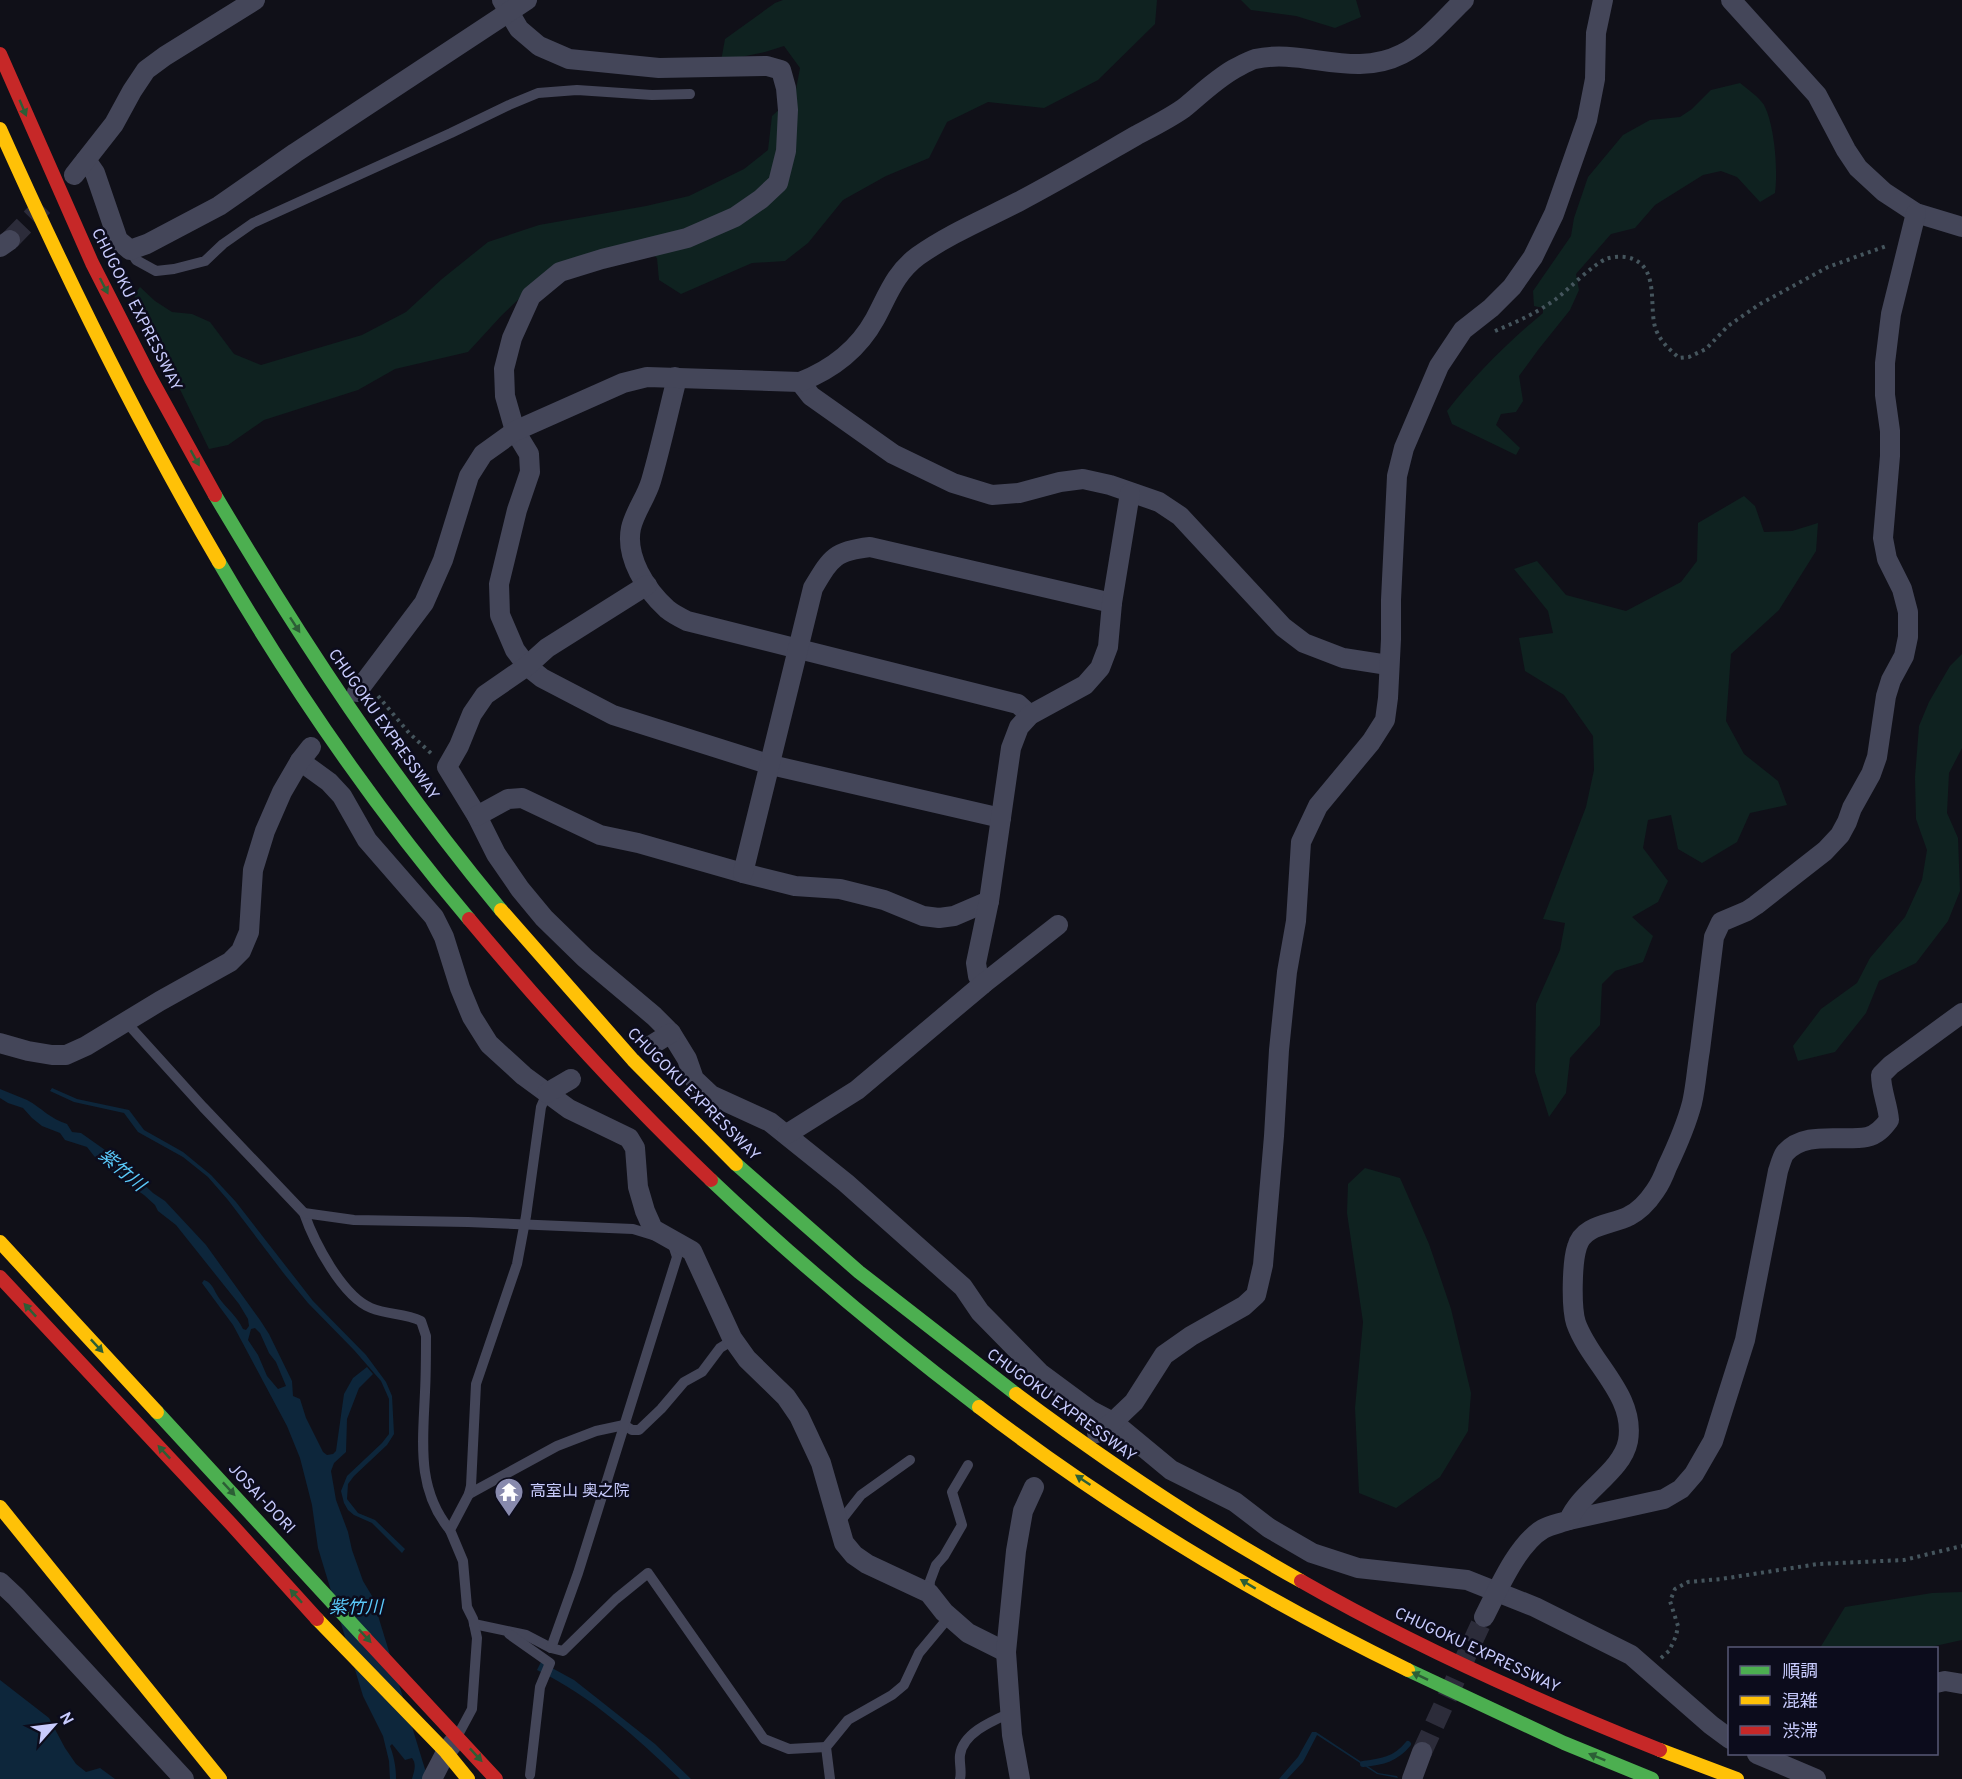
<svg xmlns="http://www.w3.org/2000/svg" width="1962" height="1779" viewBox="0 0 1962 1779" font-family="Overpass,'Noto Sans JP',sans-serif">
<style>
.green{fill:#0f2220}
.water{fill:#0d263b;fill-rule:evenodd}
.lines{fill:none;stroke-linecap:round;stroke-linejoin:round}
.stream{stroke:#0d263b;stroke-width:6}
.street-tunnel{stroke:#2c2c3a;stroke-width:20;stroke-dasharray:20 10;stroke-linecap:butt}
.path{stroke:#45555d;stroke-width:4;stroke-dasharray:3 4.5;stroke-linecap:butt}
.lane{stroke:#444659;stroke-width:10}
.street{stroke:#444659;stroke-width:20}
.fast{stroke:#4caf50;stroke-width:14}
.slow{stroke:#ffc107;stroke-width:14}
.jam{stroke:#c62828;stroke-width:14}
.oneway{fill:#2c5e36}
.labels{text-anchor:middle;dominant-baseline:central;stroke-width:5;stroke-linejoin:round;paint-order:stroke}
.street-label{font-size:16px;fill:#c8cbfd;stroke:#0c0c1c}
.poi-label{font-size:16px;fill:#c8cbfd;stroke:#0c0c1c;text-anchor:start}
.water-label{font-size:18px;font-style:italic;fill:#5ac9fa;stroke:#0c0c1c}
</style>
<rect width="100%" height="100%" fill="#101018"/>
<g class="green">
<polygon points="783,0 1157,0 1155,24 1098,80 1044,108 988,102 947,122 929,158 886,176 843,200 808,243 785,261 752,263 681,294 659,280 657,258 638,244 540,279 502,315 468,352 395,369 358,390 264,420 228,445 209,449 134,295 140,287 155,301 172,312 192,314 210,322 234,354 261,365 362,335 406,312 442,279 488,242 539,225 646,206 689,196 744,169 768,150 772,116 795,95 800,68 784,46 765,52 721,61 725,39 775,3"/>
<polygon points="1241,0 1356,0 1361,17 1335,28 1296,16 1251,10"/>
<path d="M1740 83C1747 89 1759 97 1764 105 1775 126 1778 171 1775 193L1760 202 1737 177 1721 171 1703 175 1655 205 1635 228 1611 234 1576 274 1579 290 1570 310 1538 350 1519 376 1523 401 1516 412 1501 414 1496 425 1520 448 1516 455 1452 424 1447 411C1475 375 1507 343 1543 313V308L1534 306 1533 291 1571 236 1574 218 1588 177 1623 135 1650 120 1680 117 1692 109 1711 90Z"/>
<polygon points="1744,496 1755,506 1764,532 1792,531 1818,523 1816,551 1779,610 1731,654 1726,721 1744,754 1778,781 1787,805 1750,813 1737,842 1702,863 1678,849 1671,815 1648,820 1643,848 1668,881 1658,902 1632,917 1653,936 1643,962 1615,971 1602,984 1600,1025 1570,1058 1566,1093 1549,1117 1535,1072 1536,1004 1560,950 1565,923 1543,919 1586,807 1594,770 1593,736 1564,695 1525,671 1519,638 1553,633 1548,611 1514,569 1537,561 1566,595 1626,611 1681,582 1697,561 1698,523"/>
<polygon points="1962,654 1962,748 1949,773 1947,813 1958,838 1960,891 1948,921 1916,963 1879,981 1866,1013 1835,1052 1798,1061 1793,1046 1821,1009 1857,983 1870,958 1905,917 1922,880 1927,850 1916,819 1915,777 1919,726 1929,702 1950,666"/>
<polygon points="1365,1168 1400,1178 1429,1244 1451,1309 1471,1393 1468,1431 1440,1477 1396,1508 1359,1493 1355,1408 1363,1322 1347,1213 1348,1184"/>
<polygon points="1962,1592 1962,1640 1926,1648 1820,1648 1845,1607 1932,1593"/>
</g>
<g class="water">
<polygon points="52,1088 77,1099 129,1110 144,1130 183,1152 211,1175 236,1202 313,1301 366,1355 386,1382 392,1396 394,1434 387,1445 354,1476 348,1484 347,1499 358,1513 375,1520 405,1549 402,1553 372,1523 354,1515 348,1510 344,1503 341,1491 347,1476 382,1443 389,1434 389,1399 381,1381 354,1350 308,1303 285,1275 228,1200 208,1177 183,1157 138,1132 124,1113 74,1102 50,1091"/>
<path d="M0 1089C9 1093 18 1096 27 1100 42 1108 50 1119 67 1124L72 1132 81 1133 115 1157 153 1193 165 1201 206 1245 260 1320 269 1334 292 1381 293 1396 300 1399 306 1418 323 1452 327 1455 333 1454 336 1451 344 1394 353 1378 367 1367 373 1374 359 1388 347 1419 346 1452 334 1463 331 1471 336 1500 348 1532 352 1550 363 1581 372 1596 428 1779H412C414 1772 417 1764 412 1758L405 1760 392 1744 390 1746C394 1757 396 1767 396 1779H390L389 1761 383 1736 363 1696 318 1548 312 1505 300 1458 287 1426 233 1325 202 1283 204 1280C213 1283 214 1291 219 1298 227 1309 237 1316 243 1329L246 1330 249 1326 248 1319 239 1304 176 1225 158 1211 155 1205 144 1195 122 1180 94 1156 87 1147 65 1140 60 1133 42 1126 32 1118 23 1108 8 1103 0 1098ZM255 1328 260 1333 269 1353 276 1362 286 1386 278 1389 267 1376 258 1355 248 1340 251 1329Z"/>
<path d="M541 1662 574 1680 655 1744 691 1779H680C637 1738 591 1696 537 1670Z"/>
<polygon points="0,1680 49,1718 65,1748 76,1764 86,1772 100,1768 115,1779 0,1779"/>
<polygon points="1312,1732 1316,1732 1378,1773 1397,1776 1398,1778 1377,1774 1317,1735 1303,1762 1287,1779 1279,1779 1298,1757"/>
</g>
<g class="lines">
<path class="stream" d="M1363 1764C1382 1762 1396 1759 1408 1744"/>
<g class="street-tunnel">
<polyline points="10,240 43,206"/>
<polyline points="1422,1752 1484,1617"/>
</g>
<g class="path">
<path d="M1495 331C1516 322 1537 313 1556 299 1569 289 1592 265 1606 259 1614 256 1626 256 1633 259 1660 270 1648 309 1656 330 1661 342 1669 349 1679 358L1689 357 1706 349 1728 326 1760 304 1828 267 1889 245"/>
<polyline points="378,696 409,733 434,756"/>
<polyline points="1661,1658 1669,1651 1676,1636 1678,1626 1670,1601 1675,1589 1688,1582 1721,1579 1818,1564 1904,1560 1962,1546"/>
</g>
<g class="lane">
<polyline points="130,250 136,260 156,271 174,269 205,261 223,244 253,223 451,133 509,105 538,93 577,90 652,95 690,94"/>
<path d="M126 1022 203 1107 304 1213C314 1242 342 1296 371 1308 388 1315 404 1313 421 1321L426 1336C426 1355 426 1373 425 1392 423 1441 416 1489 450 1530"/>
<polyline points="304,1213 354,1220 468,1222 633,1229 656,1236"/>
<polyline points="469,1494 557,1446 596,1431 624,1425 632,1430 639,1430 661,1409 684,1382 702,1372 720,1348 733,1340"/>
<polyline points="839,1523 861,1495 910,1460"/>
<polyline points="929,1593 930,1581 936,1565 944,1556 962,1525 952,1492 968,1465"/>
<polyline points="474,1624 526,1635 551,1648 563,1651 616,1599 648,1573 764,1739 789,1749 826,1747"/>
<polyline points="509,1634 550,1663 540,1687 530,1775"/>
<polyline points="551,1648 578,1573 677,1257 671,1239"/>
<polyline points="458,1735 472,1709 477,1638 473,1619 467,1607 463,1561 450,1530 469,1494 471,1486 476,1384 517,1264 526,1216 541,1107 547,1093"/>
<polyline points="830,1779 826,1747 848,1720 892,1695 904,1685 919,1653 949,1617"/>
<path d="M960 1779C962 1771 959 1763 960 1755 963 1733 992 1721 1010 1713"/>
</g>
<g class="street">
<polyline points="502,0 519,29 539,46 569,59 659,68 767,66 781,70 786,88 788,110 786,151 778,183 761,199 735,217 687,238 602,259 560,272 531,296 512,338 504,369 505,396 515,431 529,454 530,472 517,510 499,584 500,615 515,650 527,666 542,678 613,715 771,765 1001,818"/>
<polyline points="1731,0 1817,95 1846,150 1858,168 1884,192 1916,213 1962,227"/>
<polyline points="86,160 95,173 118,240 130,250 147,244 219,206 295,153 527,0"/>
<polyline points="74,175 114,124 132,91 146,70 165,56 255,0"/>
<polyline points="0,247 10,240"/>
<path d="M675 377V386C667 418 660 450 651 481 646 498 635 511 631 528 625 557 646 590 667 609 673 614 681 618 687 621L1018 704 1030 715"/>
<polyline points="800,382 811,396 893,454 953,483 992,495 1019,493 1060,482 1083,479 1110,485 1159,502 1180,516 1283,627 1304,643 1343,658 1388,665"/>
<polyline points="647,585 547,648 527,666 485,695 472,714 459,746 447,767 477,816 496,854 520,889 544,918 585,958 654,1016 671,1033 687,1059 694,1079 711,1095 770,1122 846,1183 963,1287 980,1312 1040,1373 1090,1410 1113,1422 1171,1470 1235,1502 1269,1528 1312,1553 1358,1568 1467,1580 1535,1607 1631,1655 1711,1725 1730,1739"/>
<path d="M357 692 424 603 443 560 469 476 483 454 515 431 623 383 647 377 800 382C833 369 858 350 875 319 888 295 895 273 918 256 949 234 985 219 1018 202 1058 181 1097 158 1137 135 1152 127 1170 118 1184 108 1201 94 1215 80 1234 69 1240 66 1248 61 1255 59 1304 48 1353 79 1402 54 1426 42 1445 18 1464 0"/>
<polyline points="300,761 329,782 342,796 367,840 434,917 444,937 460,988 472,1017 489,1044 524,1076 569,1109 629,1138 635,1148 638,1187 645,1211 653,1229 692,1251 732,1338 747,1359 786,1397 799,1416 821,1463 844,1543 854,1555 867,1564 929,1593 944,1612 968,1633 1006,1652"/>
<polyline points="477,816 508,799 522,798 600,835 638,843 743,873 795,886 840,889 884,900 923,916 939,918 954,916 989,901"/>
<path d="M743 873 813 588C831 558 834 551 870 547L1112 603"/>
<polyline points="983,984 978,976 976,963 989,901 1011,748 1019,727 1030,715 1085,685 1100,668 1108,647 1112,603 1130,493"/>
<polyline points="0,1043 28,1051 52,1055 66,1055 86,1046 160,1001 230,962 241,951 249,932 253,870 265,831 282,792 300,761 311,747"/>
<polyline points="650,1046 671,1033"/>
<polyline points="547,1093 571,1079"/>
<polyline points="787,1134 857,1090 983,984 1058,925"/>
<polyline points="1097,1433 1113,1422 1134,1402 1164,1355 1191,1336 1244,1306 1256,1295 1263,1265 1274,1136 1279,1050 1287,972 1296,921 1301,842 1318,806 1371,742 1385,720 1388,698 1391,639 1391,600 1397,476 1404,448 1439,366 1463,330 1491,308 1512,287 1533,257 1554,214 1587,120 1595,79 1596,33 1603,0"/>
<path d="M1569 1520 1664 1499 1681 1489 1694 1474 1713 1441 1745 1340 1778 1171C1780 1165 1782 1157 1785 1153 1805 1130 1841 1142 1867 1137 1877 1135 1883 1128 1889 1120 1888 1105 1881 1091 1881 1075L1891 1065 1962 1013"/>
<polyline points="0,1582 16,1597 184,1779"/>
<path d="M1484 1617C1497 1592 1517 1544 1543 1529 1550 1525 1561 1523 1569 1520 1581 1491 1622 1472 1628 1441 1636 1395 1590 1363 1576 1323 1571 1308 1572 1262 1577 1247 1583 1224 1612 1225 1629 1216 1639 1211 1649 1200 1655 1191 1660 1184 1664 1175 1667 1167 1677 1146 1686 1126 1692 1103 1696 1086 1697 1067 1700 1050 1705 1012 1709 975 1714 937L1721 922 1747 911 1756 905 1825 851 1840 835 1847 822 1852 808 1871 774 1877 757 1886 696 1891 680 1904 656 1908 637V612L1902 589 1887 559 1883 538 1890 456V431L1885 395V363L1891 314 1916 213"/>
<polyline points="1936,1683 1945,1681 1962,1684"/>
<polyline points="1757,1754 1816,1779"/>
<polyline points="432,1779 446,1752 453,1743"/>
<polyline points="1020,1779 1012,1735 1006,1652 1016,1551 1023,1511 1034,1487"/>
<polyline points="1412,1779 1422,1752"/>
</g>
<g class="fast">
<path d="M215 495C301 640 393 780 501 910"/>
<path d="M219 562C292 687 375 808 469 919"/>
<polyline points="736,1164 859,1272 1016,1394"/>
<path d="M711 1180C796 1261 886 1336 979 1407"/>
<polyline points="157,1412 365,1638"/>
<polyline points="1408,1670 1564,1743 1652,1779"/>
</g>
<g class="slow">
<path d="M0 129C66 277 137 422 219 562"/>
<polyline points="501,910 633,1060 736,1164"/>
<polyline points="0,1242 157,1412"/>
<path d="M1016 1394C1107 1462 1201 1525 1301 1581"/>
<path d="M979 1407C1111 1508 1258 1597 1408 1670"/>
<polyline points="0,1507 220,1779"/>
<polyline points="317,1619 446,1752 468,1779"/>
<polyline points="1660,1750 1737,1779"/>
</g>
<g class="jam">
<polyline points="0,54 92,263 151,379 215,495"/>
<path d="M469 919C545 1010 625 1098 711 1180"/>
<polyline points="0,1277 231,1524 317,1619"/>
<path d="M1301 1581C1416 1647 1537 1701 1660 1750"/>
<polyline points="365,1638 496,1779"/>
</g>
</g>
<defs><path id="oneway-solid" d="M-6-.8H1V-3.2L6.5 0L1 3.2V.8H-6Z" transform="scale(1.5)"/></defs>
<g class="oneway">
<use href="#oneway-solid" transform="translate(23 108) rotate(67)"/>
<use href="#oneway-solid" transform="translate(104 286) rotate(63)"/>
<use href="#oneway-solid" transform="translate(195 458) rotate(61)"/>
<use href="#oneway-solid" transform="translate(295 625) rotate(57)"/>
<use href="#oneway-solid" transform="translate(30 1310) rotate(-133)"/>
<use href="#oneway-solid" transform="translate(97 1346) rotate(47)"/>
<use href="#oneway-solid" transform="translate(164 1452) rotate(-133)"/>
<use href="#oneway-solid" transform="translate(1083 1480) rotate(-146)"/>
<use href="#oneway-solid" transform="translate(229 1489) rotate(47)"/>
<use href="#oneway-solid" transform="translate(1248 1584) rotate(-149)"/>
<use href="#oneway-solid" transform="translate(296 1596) rotate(-132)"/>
<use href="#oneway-solid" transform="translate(365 1636) rotate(47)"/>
<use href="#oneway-solid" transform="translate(1420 1676) rotate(-154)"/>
<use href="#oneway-solid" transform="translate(476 1755) rotate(47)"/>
<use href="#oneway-solid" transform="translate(1597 1757) rotate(-158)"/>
</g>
<defs>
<g id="temple-pin" transform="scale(1.5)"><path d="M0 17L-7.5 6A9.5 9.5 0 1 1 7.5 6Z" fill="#888aad" stroke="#0c0c1c"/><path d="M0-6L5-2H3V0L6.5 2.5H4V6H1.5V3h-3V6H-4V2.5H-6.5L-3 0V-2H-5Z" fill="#fff"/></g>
</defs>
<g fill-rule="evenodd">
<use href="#temple-pin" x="509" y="1492"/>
</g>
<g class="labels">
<g class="street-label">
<text transform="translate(136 310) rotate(63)">CHUGOKU EXPRESSWAY</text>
<text transform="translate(383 725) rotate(55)">CHUGOKU EXPRESSWAY</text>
<text transform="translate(693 1095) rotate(45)">CHUGOKU EXPRESSWAY</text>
<text transform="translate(1061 1406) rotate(36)">CHUGOKU EXPRESSWAY</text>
<text transform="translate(261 1499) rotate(47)">JOSAI-DORI</text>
<text transform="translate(1477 1651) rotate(25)">CHUGOKU EXPRESSWAY</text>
</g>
<g class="poi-label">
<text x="530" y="1492">高室山 奥之院</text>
</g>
<g class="water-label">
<text transform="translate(121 1171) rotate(40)">紫竹川</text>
<text x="356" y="1608">紫竹川</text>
</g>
</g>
<rect x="1728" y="1647" width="210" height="108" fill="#0c0c1c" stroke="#575876" stroke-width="1.5"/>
<rect x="1740" y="1666" width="30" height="9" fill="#4caf50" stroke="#575876" stroke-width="1.5"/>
<text x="1782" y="1677" font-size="18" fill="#c8cbfd">順調</text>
<rect x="1740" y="1696" width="30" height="9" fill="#ffc107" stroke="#575876" stroke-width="1.5"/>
<text x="1782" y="1707" font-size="18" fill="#c8cbfd">混雑</text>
<rect x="1740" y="1726" width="30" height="9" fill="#c62828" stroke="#575876" stroke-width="1.5"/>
<text x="1782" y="1737" font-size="18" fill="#c8cbfd">渋滞</text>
<g transform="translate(54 1725) rotate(62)" stroke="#0c0c1c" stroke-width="4.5" paint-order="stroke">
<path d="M0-4.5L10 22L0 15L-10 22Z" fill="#c8cbfd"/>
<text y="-9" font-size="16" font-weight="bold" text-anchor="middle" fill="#c8cbfd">N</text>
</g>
</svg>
